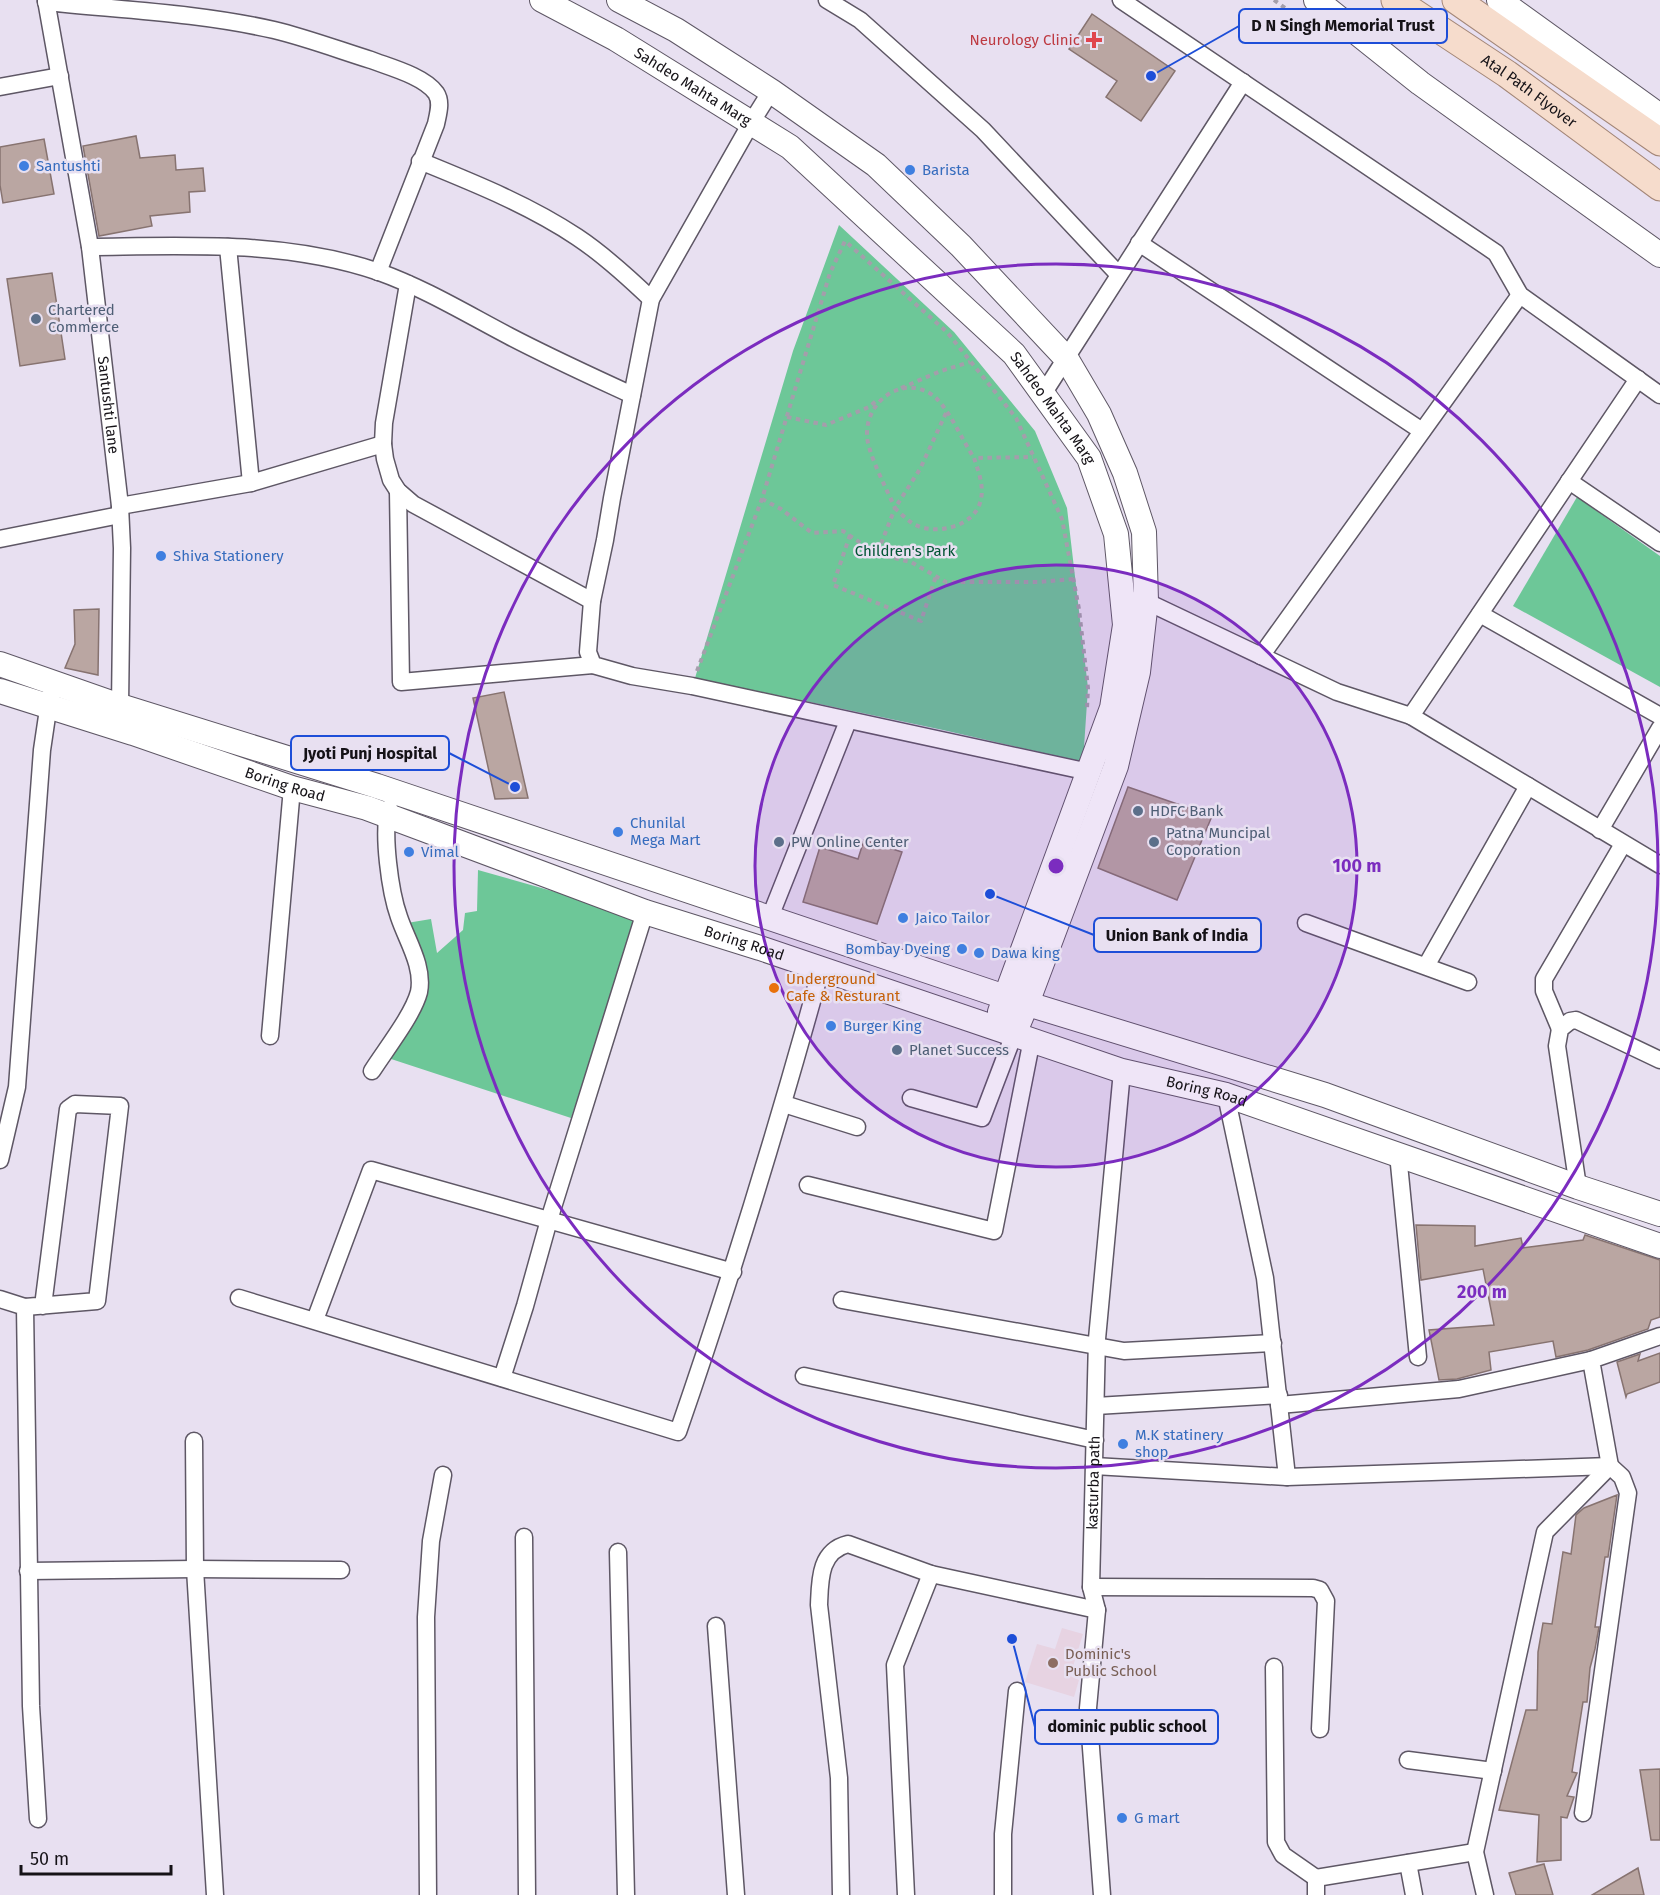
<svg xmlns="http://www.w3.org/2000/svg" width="1660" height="1895" viewBox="0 0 1660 1895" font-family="'Fira Sans',sans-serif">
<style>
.education{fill:#e7d3e2}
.green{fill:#6dc798}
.building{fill:#baa6a2;stroke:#877370;stroke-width:1.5}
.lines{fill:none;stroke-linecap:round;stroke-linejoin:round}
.street-casing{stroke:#5e5765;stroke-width:19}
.secondary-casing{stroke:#5e5765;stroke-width:26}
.primary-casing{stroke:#a38677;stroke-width:29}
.path{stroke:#a49eab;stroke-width:4;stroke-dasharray:4.5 4.5;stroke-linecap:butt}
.street{stroke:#fff;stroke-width:16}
.secondary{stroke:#fff;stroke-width:24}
.primary{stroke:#f6dccc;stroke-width:27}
.ring{fill:none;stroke:#7b2cbf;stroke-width:3}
.health-dot{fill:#e0444e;stroke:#e8e0f1;stroke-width:2}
.shop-dot{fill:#3f7fe0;stroke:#e8e0f1;stroke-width:2}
.service-dot{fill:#5c6f8a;stroke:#e8e0f1;stroke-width:2}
.food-dot{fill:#e8710a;stroke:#e8e0f1;stroke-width:2}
.education-dot{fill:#8d6e63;stroke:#e8e0f1;stroke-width:2}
.labels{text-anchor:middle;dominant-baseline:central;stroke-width:5;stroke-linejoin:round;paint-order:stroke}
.health-label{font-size:15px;fill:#be3a42;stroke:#e8e0f1;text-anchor:end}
.street-label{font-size:15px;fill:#151217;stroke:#e8e0f1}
.shop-label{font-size:15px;fill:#366cbe;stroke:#e8e0f1;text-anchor:start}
.service-label{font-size:15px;fill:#4e5e75;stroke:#e8e0f1;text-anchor:start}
.park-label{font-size:15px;fill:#025434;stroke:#e8e0f1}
.food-label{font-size:15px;fill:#c56008;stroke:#e8e0f1;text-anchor:start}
.education-label{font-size:15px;fill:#785e54;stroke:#e8e0f1;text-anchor:start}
.centre{fill:#7b2cbf;stroke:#e8e0f1;stroke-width:3}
.ring-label{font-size:18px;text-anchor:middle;font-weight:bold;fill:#7b2cbf;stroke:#e8e0f1;stroke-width:5;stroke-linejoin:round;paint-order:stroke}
.leader{fill:none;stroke:#1d4ed8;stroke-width:2}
.callout-dot{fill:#1d4ed8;stroke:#e8e0f1;stroke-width:2}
.callout{fill:#e8e0f1;stroke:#1d4ed8;stroke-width:2}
.callout-label{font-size:16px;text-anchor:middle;font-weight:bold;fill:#151217}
</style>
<rect width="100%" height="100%" fill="#e8e0f1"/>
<polygon class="education" points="1062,1628 1083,1634 1070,1676 1079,1680 1074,1697 1025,1682 1037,1644 1055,1649"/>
<g class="green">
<polygon points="839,225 954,332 1035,431 1067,508 1088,688 1083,762 943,730 695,678 793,351"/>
<polygon points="1577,497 1660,556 1660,687 1513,606"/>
<polygon points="478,870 640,916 571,1118 385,1057 416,1013 429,978 407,923 431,919 437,953 463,930 465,913 477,911"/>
</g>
<g class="building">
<polygon points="1092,14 1175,71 1141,121 1106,97 1117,81 1069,49"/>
<polygon points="136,136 140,158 175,155 176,170 203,168 205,191 189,192 190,212 150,216 152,226 99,236 83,146"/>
<polygon points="44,139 54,194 3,203 0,185 0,147"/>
<polygon points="52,273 65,359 20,366 7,279"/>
<polygon points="99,609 98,675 65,668 75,644 74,610"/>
<polygon points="504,692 528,798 495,799 473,698"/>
<polygon points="1128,787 1212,816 1177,900 1098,868"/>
<polygon points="864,840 902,852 877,924 803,902 820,847 858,859"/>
<polygon points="1416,1225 1475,1226 1475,1246 1521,1238 1523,1248 1583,1240 1585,1235 1660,1260 1660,1317 1651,1320 1648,1329 1588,1350 1556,1357 1553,1341 1489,1352 1491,1370 1457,1379 1439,1380 1429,1330 1494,1325 1483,1269 1421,1280"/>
<polygon points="1660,1353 1660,1382 1627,1394 1626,1397 1617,1362 1640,1354 1638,1361"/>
<polygon points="1617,1495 1608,1557 1605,1557 1595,1627 1599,1627 1595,1649 1590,1668 1587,1702 1583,1702 1572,1772 1577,1773 1567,1796 1574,1797 1567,1818 1561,1817 1561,1860 1537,1862 1539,1815 1499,1810 1526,1710 1537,1710 1538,1652 1543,1623 1552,1624 1563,1552 1571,1554 1576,1515 1584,1508"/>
<polygon points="1660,1769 1660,1840 1651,1840 1640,1770"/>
<polygon points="1544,1864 1553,1895 1516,1895 1509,1873"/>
<polygon points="1638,1868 1644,1895 1592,1895"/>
</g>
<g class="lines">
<g class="street-casing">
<g id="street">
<path id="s1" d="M46 0 90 247 120 506 122 548 120 706"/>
<polyline points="827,0 860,20 983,130 1119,275"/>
<polyline points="1121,0 1496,253 1520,295 1660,395"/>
<path d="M46 2C123 10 199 13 274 30 307 38 339 50 371 60 389 67 424 76 436 93 442 102 438 114 436 124L378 272"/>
<polyline points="0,87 60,76"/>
<polyline points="771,91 751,123 651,299 612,498 605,540 592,601 588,652 593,665 632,676 692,686 1089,772"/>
<path d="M420 161C474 183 529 205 577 237 604 255 628 277 651 299"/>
<polyline points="1139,243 1422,431"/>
<path d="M90 247C186 246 286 240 379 272 424 288 467 314 509 336 549 357 591 376 632 395"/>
<polyline points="228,247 251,483"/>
<polyline points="408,284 384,423 383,444 385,459 391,480 398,491 413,504 592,601"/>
<polyline points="1043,394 1243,82"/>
<polyline points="1569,481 1660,543"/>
<polyline points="398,491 401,682 593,665"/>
<polyline points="120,506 251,483 383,444"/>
<polyline points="0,539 120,515"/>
<polyline points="1139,598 1337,692 1411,716 1660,865"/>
<polyline points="1480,614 1660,716"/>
<polyline points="1261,656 1520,295"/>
<polyline points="1411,716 1638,379"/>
<polyline points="1600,830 1660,728"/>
<polyline points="770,917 848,721"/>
<polyline points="1306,923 1468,982"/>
<polyline points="1426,966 1528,786"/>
<polyline points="1560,1029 1544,991 1544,979 1623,844"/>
<polyline points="270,1036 292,788"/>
<path d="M372 1071C386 1049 413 1015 419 992 424 966 407 941 399 917 390 892 382 833 389 808"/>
<polyline points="1226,1095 1265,1278 1287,1477"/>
<polyline points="911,1098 982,1118 1014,1034"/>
<polyline points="784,1104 857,1127"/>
<polyline points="1398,1154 1418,1357"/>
<polyline points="0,1160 17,1087 42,750 50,696"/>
<polyline points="808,1185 994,1231 1032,1039"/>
<polyline points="1578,1187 1557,1046 1560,1029 1570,1021 1576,1020 1660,1060"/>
<path d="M239 1298 678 1432C731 1279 778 1125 821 969"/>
<polyline points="0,1299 25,1307 31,1706 38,1819"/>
<polyline points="842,1300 1124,1351 1273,1343"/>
<polyline points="25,1307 97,1301 120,1106 75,1104 68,1109 43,1306"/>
<polyline points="315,1320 371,1170 733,1272"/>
<polyline points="804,1376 1095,1440"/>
<polyline points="502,1378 525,1306 549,1220 645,912"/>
<polyline points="1279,1405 1459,1389 1591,1360"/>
<polyline points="1096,1406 1279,1395"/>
<polyline points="194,1441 195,1569 215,1895"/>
<polyline points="1094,1466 1287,1477 1610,1466 1622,1477 1628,1493 1583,1813"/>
<polyline points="524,1537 527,1895"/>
<polyline points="618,1552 626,1895"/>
<polyline points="28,1571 195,1569 341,1570"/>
<polyline points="1091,1587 1313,1588 1320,1590 1326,1601 1320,1729"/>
<polyline points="716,1626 736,1895"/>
<polyline points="1274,1667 1276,1842 1283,1855 1316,1878"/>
<polyline points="1408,1760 1493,1771"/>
<polyline points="1408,1863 1414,1895"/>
<polyline points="428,1895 426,1617 431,1541 443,1475"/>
<path d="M841 1895 839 1778 819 1605C820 1581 819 1551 848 1544L931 1574 1097 1610"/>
<polyline points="906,1895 895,1665 931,1574"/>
<polyline points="1003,1895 1003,1834 1017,1691"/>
<path id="s2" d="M1102 1895 1088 1708 1097 1610 1091 1587 1097 1339 1122 1071"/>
<polyline points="1316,1895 1316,1878 1475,1852"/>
<polyline points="1485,1895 1475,1852 1545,1532 1610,1466 1591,1360 1660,1336"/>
</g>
</g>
<g class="secondary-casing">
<g id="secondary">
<path id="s3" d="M542 0 616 39 790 147 1014 354 1089 458 1116 534 1125 625 1112 708 1000 1012"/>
<polyline points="619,0 676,30 771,91 876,165 961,246 1066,358 1099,414 1125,473 1144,532 1146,601 1138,672 1116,766 1027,1003 1014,1034"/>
<polyline points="1316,0 1420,83 1660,255"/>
<polyline points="1499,0 1660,116"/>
<polyline points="0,664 120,706 377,786 1005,997 1325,1095 1578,1187 1660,1214"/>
<path id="s4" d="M0 691 133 733 292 788 367 808 645 912 760 948 1122 1071 1226 1095 1660 1246"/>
</g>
</g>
<g class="primary-casing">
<g id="primary">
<path id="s5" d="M1395 0 1507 74 1660 187"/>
<polyline points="1456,0 1660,142"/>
</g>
</g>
<g class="path">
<polyline points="1274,0 1307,24"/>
<polyline points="901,388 941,371 970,362"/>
<path d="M946 413 920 469 895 508C900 513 906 519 912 523 934 537 976 527 981 499 984 485 978 470 974 458L1033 457"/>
<polyline points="787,417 826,425 869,407 876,401"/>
<path d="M762 499 781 509 812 533 843 531 877 554 895 508C887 490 867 452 867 435 866 397 909 372 937 399 950 412 963 441 974 458"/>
<polyline points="850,535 833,585 921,621 936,576"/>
<polyline points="877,554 911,562 946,582 1039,582 1073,579"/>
<polyline points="697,671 762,499 830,273 845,241 947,332 1016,418 1062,519 1079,609 1088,688 1087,709"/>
</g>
<use href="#street" class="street"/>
<use href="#secondary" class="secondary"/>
<use href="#primary" class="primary"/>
</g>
<circle cx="1056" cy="866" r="301" fill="#7b2cbf" fill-opacity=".12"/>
<g class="ring">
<circle cx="1056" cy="866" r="301"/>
<circle cx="1056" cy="866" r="602"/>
</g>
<path class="health-dot" d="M1091 31h6v6h6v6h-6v6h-6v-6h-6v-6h6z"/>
<g class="shop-dot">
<circle cx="24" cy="166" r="6"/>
<circle cx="910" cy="170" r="6"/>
<circle cx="161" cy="556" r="6"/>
<circle cx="618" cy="832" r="6"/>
<circle cx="409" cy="852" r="6"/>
<circle cx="903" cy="918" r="6"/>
<circle cx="962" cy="949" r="6"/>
<circle cx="979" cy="953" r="6"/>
<circle cx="831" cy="1026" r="6"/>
<circle cx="1123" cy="1444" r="6"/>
<circle cx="1122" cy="1818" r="6"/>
</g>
<g class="service-dot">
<circle cx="36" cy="319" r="6"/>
<circle cx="1138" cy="811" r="6"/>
<circle cx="779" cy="842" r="6"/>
<circle cx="1154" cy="842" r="6"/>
<circle cx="897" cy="1050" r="6"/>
</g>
<circle class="food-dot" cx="774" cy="988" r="6"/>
<circle class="education-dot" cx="1053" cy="1663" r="6"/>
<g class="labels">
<g class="health-label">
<text x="1080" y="40">Neurology Clinic</text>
</g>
<g class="street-label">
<text stroke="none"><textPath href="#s3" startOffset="174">Sahdeo Mahta Marg</textPath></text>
<text stroke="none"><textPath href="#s5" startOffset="162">Atal Path Flyover</textPath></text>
<text stroke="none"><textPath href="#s1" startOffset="410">Santushti lane</textPath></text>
<text stroke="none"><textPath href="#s3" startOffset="660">Sahdeo Mahta Marg</textPath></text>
<text stroke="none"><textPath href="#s4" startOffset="300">Boring Road</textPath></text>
<text stroke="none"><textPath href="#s4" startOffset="786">Boring Road</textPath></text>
<text stroke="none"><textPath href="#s4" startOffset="1272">Boring Road</textPath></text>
<text stroke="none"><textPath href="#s2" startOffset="414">kasturba path</textPath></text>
</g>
<g class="shop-label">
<text x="36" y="166">Santushti</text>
<text x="922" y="170">Barista</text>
<text x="173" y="556">Shiva Stationery</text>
<text x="630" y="823">Chunilal<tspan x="630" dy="17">Mega Mart</tspan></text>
<text x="421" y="852">Vimal</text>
<text x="915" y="918">Jaico Tailor</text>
<text x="950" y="949" text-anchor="end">Bombay Dyeing</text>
<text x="991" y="953">Dawa king</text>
<text x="843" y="1026">Burger King</text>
<text x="1135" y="1435">M.K statinery<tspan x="1135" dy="17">shop</tspan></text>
<text x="1134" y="1818">G mart</text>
</g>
<g class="service-label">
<text x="48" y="310">Chartered<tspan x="48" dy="17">Commerce</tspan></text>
<text x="1150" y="811">HDFC Bank</text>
<text x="1166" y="833">Patna Muncipal<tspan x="1166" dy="17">Coporation</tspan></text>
<text x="791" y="842">PW Online Center</text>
<text x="909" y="1050">Planet Success</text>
</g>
<g class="park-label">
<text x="905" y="551">Children's Park</text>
</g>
<g class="food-label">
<text x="786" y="979">Underground<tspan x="786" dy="17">Cafe &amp; Resturant</tspan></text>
</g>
<g class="education-label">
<text x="1065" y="1654">Dominic's<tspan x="1065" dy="17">Public School</tspan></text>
</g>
</g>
<circle cx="1056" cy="866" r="9" class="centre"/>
<g class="ring-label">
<text x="1357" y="872">100 m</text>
<text x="1482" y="1298">200 m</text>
</g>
<path class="leader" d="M1151 76L1239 26M515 787L449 753M990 894L1094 935M1012 1639L1035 1727"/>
<g class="callout-dot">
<circle cx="1151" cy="76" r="6"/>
<circle cx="515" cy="787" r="6"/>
<circle cx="990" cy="894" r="6"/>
<circle cx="1012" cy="1639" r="6"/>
</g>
<g class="callout">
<rect x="1239" y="9" width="208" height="34" rx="6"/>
<rect x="291" y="736" width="158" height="34" rx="6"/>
<rect x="1094" y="918" width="167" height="34" rx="6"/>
<rect x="1035" y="1710" width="183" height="34" rx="6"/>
</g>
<g class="callout-label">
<text x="1343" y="31">D N Singh Memorial Trust</text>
<text x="370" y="759">Jyoti Punj Hospital</text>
<text x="1177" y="941">Union Bank of India</text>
<text x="1127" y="1732">dominic public school</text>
</g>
<path d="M21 1865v9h150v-9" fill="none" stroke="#151217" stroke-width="3"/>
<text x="30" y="1865" font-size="18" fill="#151217" stroke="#e8e0f1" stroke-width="4.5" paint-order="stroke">50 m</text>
</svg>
